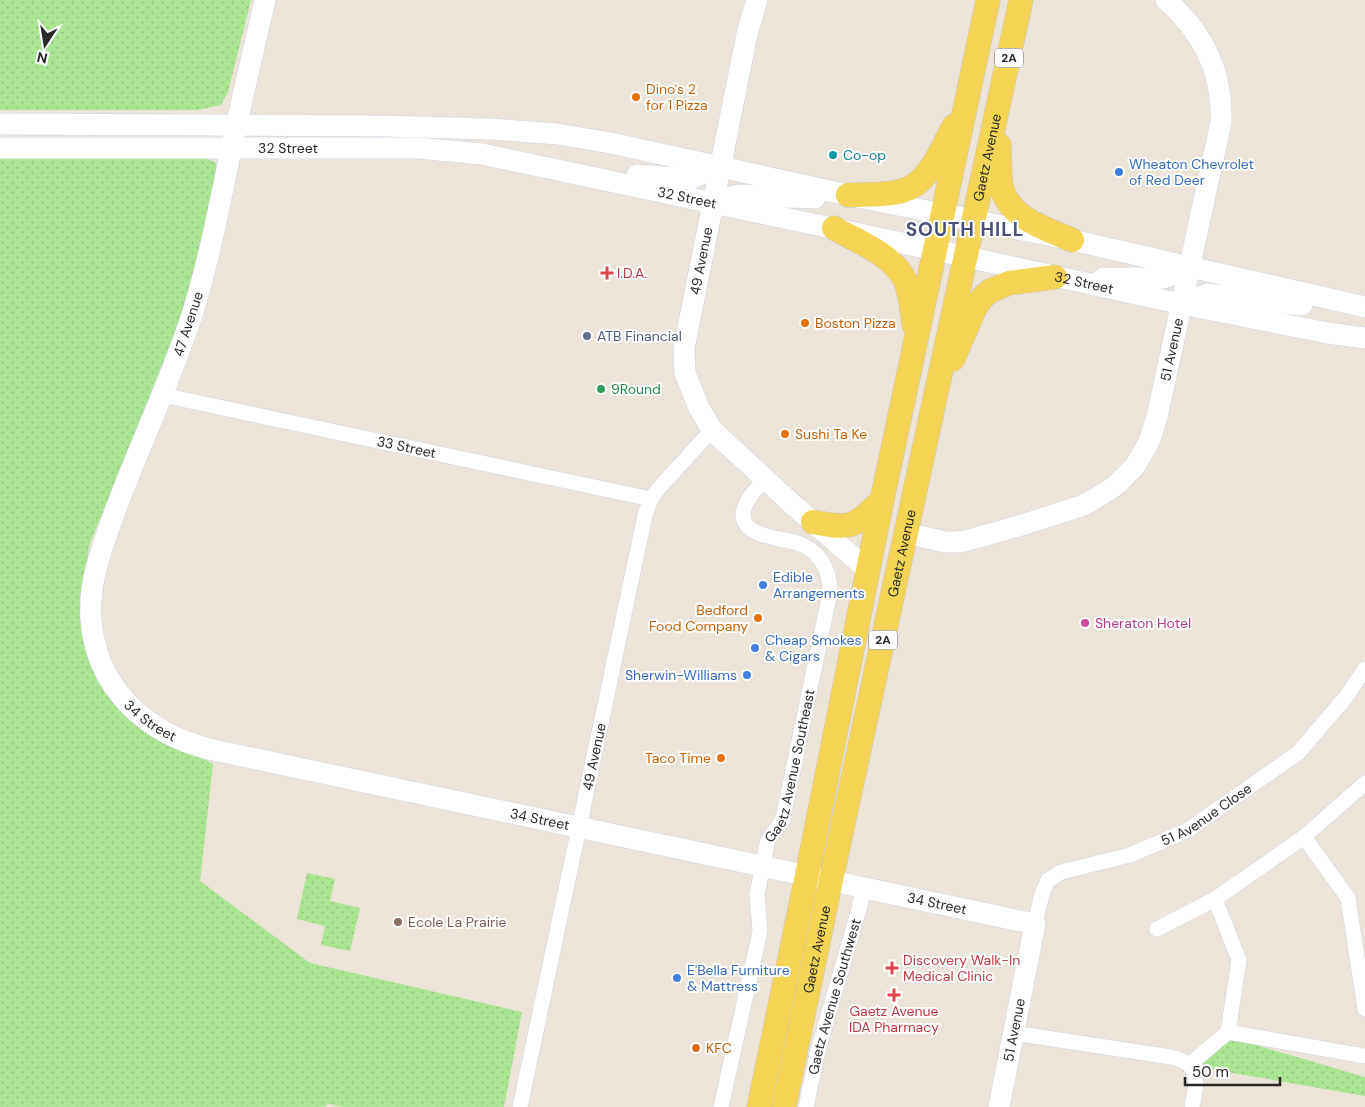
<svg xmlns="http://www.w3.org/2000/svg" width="1365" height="1107" viewBox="0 0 1365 1107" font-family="'DM Sans',sans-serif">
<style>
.park{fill:url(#park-dots)}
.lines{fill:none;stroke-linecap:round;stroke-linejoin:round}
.street-casing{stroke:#cfd2e2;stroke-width:16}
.secondary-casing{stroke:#cfd2e2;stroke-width:22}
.primary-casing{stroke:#c7c7c7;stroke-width:25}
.street{stroke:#fff;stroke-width:15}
.secondary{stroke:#fff;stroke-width:21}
.primary{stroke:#f5d555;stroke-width:24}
.food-dot{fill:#e8710a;stroke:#fff;stroke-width:2}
.culture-dot{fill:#0f9aa8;stroke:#fff;stroke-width:2}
.shop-dot{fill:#3f7fe0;stroke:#fff;stroke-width:2}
.health-dot{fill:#e0444e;stroke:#fff;stroke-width:2}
.service-dot{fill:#5c6f8a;stroke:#fff;stroke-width:2}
.leisure-dot{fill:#2e9e5b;stroke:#fff;stroke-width:2}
.hotel-dot{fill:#d1479c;stroke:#fff;stroke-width:2}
.education-dot{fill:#8d6e63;stroke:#fff;stroke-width:2}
.labels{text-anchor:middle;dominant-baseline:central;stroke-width:4;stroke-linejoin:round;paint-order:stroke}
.shield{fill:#fff;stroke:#696969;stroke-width:1}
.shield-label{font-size:12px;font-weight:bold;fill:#292929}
.food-label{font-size:14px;fill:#c56008;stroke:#fff;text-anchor:start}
.street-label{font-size:14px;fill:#292929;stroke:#fff}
.culture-label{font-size:14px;fill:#0d838f;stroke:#fff;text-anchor:start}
.shop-label{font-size:14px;fill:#366cbe;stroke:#fff;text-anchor:start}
.health-label{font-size:14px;fill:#be3a42;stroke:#fff;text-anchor:start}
.service-label{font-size:14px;fill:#4e5e75;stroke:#fff;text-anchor:start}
.leisure-label{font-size:14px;fill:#27864d;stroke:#fff;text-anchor:start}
.hotel-label{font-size:14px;fill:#b23c85;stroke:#fff;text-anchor:start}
.education-label{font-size:14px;fill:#785e54;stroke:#fff;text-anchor:start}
.district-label{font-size:19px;font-weight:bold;letter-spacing:1px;fill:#484f7b;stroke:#fff}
</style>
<defs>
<pattern id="park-dots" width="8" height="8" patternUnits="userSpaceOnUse" patternTransform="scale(1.25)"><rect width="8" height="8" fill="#ace593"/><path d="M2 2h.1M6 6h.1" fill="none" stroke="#94c47f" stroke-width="1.8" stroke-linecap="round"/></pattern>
</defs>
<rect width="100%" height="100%" fill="#ece4d9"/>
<g class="park">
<polygon points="0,0 251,0 228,92 221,105 197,110 0,110"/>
<polygon points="204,157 216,163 218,176 183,313 89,546 83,597 120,709 213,764 200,881 310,963 522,1012 504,1107 344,1107 328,1104 324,1107 0,1107 0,158"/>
<polygon points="307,873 335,879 330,901 360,908 350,951 321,945 325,926 297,919"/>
<polygon points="1228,1037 1365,1077 1365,1096 1204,1068 1203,1063"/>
</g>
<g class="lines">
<g class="street-casing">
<g id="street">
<path id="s1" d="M162 395 651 499"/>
<polyline points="1304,837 1348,898 1365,1009"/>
<path id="s2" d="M1035 924 1042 894 1048 880 1061 872 1130 855 1188 830 1298 753 1346 697 1365 669"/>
<polyline points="1157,929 1215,899 1304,837 1365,783"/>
<polyline points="1228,1032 1365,1056"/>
<path d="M1014 1033 1171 1057C1202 1064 1197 1082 1192 1107"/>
<polyline points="1189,1065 1228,1032 1239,960 1215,899"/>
<path id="s3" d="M520 1107 645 515 651 499 658 489 712 430"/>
<path id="s4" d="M721 1107 760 931 757 895 767 844C770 833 780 828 783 818L830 593C830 580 828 571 821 560 802 535 781 544 756 532 728 519 752 492 765 480"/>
<path id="s5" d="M806 1107 818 1050 859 909 864 887"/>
</g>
</g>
<g class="secondary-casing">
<g id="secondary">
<path id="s6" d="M265 0C253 53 240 106 229 160 218 212 208 264 192 315 171 380 141 442 117 506 104 543 88 579 91 619 96 688 146 733 209 749L1035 924 999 1107"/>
<polyline points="757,0 747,34 684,348 685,373 699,408 712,430 791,503 868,570"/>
<polyline points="0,124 383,126 491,129 557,134 611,143 848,195 1072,240 1365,307"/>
<path id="s7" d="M0 148H418L482 154 935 250 1182 304 1328 333 1365 338"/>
<polyline points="637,175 690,179 720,166"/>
<polyline points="721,200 738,195 815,198"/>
<polyline points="1103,278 1164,278 1191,268"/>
<polyline points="1182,304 1208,294 1302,305"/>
<path id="s8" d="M906 533 945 542H955L965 541 1022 525 1081 506 1093 500 1115 486 1135 466 1149 442 1157 417 1221 122C1223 73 1203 32 1166 0"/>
</g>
</g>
<g class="primary-casing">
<g id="primary">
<path d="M999 145C1000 158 999 172 1001 185 1008 218 1044 228 1072 240"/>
<path d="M848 195C865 194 885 196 902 191 930 183 941 149 954 126"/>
<path d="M834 228C858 242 892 254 905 280 911 294 912 311 914 325"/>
<polyline points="953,359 975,308 983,297 990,291 1009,283 1055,277"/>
<path d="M813 522C852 530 854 527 882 500"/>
<polyline points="759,1107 807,875 882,500 988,0"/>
<path id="s9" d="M784 1107 831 880 1021 0"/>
</g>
</g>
<use href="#street" class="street"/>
<use href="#secondary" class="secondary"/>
<use href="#primary" class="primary"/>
</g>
<g class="food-dot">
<circle cx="636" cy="97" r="5"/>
<circle cx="805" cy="323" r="5"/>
<circle cx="785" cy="434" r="5"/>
<circle cx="758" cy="618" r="5"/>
<circle cx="721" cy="758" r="5"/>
<circle cx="696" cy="1048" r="5"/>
</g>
<circle class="culture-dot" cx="833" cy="155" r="5"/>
<g class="shop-dot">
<circle cx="1119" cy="172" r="5"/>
<circle cx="763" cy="585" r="5"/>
<circle cx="755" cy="648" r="5"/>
<circle cx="747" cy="675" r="5"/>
<circle cx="677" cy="978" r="5"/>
</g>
<g class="health-dot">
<path d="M604.5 265.5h5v5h5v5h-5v5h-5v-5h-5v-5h5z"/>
<path d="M889.5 960.5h5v5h5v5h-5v5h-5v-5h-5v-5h5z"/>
<path d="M891.5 987.5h5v5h5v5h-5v5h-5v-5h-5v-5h5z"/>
</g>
<circle class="service-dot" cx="587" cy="336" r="5"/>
<circle class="leisure-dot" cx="601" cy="389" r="5"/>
<circle class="hotel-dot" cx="1085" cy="623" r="5"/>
<circle class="education-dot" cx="398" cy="922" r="5"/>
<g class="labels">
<g class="shield">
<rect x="995" y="48.5" width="28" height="19" rx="4"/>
<rect x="869" y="630.5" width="28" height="19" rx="4"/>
</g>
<g class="shield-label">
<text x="1009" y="58">2A</text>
<text x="883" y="640">2A</text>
</g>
<g class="food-label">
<text x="646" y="89">Dino's 2<tspan x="646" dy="16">for 1 Pizza</tspan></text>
<text x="815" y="323">Boston Pizza</text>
<text x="795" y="434">Sushi Ta Ke</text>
<text x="748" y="610" text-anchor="end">Bedford<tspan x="748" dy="16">Food Company</tspan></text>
<text x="711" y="758" text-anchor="end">Taco Time</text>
<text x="706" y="1048">KFC</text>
</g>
<g class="street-label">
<text stroke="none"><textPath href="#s7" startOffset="288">32 Street</textPath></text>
<text stroke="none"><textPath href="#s9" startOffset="971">Gaetz Avenue</textPath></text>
<text stroke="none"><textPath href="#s7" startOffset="692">32 Street</textPath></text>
<text transform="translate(701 261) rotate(-79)">49 Avenue</text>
<text stroke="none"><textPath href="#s7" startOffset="1098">32 Street</textPath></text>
<text transform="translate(188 324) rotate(-72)">47 Avenue</text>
<text stroke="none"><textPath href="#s8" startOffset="372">51 Avenue</textPath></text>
<text stroke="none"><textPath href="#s1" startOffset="250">33 Street</textPath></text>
<text stroke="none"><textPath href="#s9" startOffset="566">Gaetz Avenue</textPath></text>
<text stroke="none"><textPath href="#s6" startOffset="768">34 Street</textPath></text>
<text stroke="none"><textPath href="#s3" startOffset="358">49 Avenue</textPath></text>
<text stroke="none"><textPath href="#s4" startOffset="351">Gaetz Avenue Southeast</textPath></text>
<text stroke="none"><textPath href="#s2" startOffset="219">51 Avenue Close</textPath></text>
<text stroke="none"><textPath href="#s6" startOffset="1172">34 Street</textPath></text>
<text stroke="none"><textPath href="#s6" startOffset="1578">34 Street</textPath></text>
<text stroke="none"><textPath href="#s9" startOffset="161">Gaetz Avenue</textPath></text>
<text stroke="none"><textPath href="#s5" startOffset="114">Gaetz Avenue Southwest</textPath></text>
<text transform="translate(1014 1030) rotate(-79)">51 Avenue</text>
</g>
<g class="culture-label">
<text x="843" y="155">Co-op</text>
</g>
<g class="shop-label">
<text x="1129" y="164">Wheaton Chevrolet<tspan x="1129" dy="16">of Red Deer</tspan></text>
<text x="773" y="577">Edible<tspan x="773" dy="16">Arrangements</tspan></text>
<text x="765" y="640">Cheap Smokes<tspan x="765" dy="16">&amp; Cigars</tspan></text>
<text x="737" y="675" text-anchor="end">Sherwin-Williams</text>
<text x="687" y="970">E'Bella Furniture<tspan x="687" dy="16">&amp; Mattress</tspan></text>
</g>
<g class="health-label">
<text x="617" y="273">I.D.A.</text>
<text x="903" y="960">Discovery Walk-In<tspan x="903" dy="16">Medical Clinic</tspan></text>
<text x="894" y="1011" text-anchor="middle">Gaetz Avenue<tspan x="894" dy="16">IDA Pharmacy</tspan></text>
</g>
<g class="service-label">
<text x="597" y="336">ATB Financial</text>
</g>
<g class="leisure-label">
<text x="611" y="389">9Round</text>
</g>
<g class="hotel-label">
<text x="1095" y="623">Sheraton Hotel</text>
</g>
<g class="education-label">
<text x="408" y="922">Ecole La Prairie</text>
</g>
<g class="district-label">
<text x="965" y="229">SOUTH HILL</text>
</g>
</g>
<g transform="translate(45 45) rotate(192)" stroke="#ffffff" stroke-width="4" paint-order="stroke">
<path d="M0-4L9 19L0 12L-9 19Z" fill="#292929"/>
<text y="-8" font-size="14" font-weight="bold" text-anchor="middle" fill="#292929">N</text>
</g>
<path d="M1185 1077v8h95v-8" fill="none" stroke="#292929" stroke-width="2.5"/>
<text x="1192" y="1077" font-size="15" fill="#292929" stroke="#ffffff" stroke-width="4" paint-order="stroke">50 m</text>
</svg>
